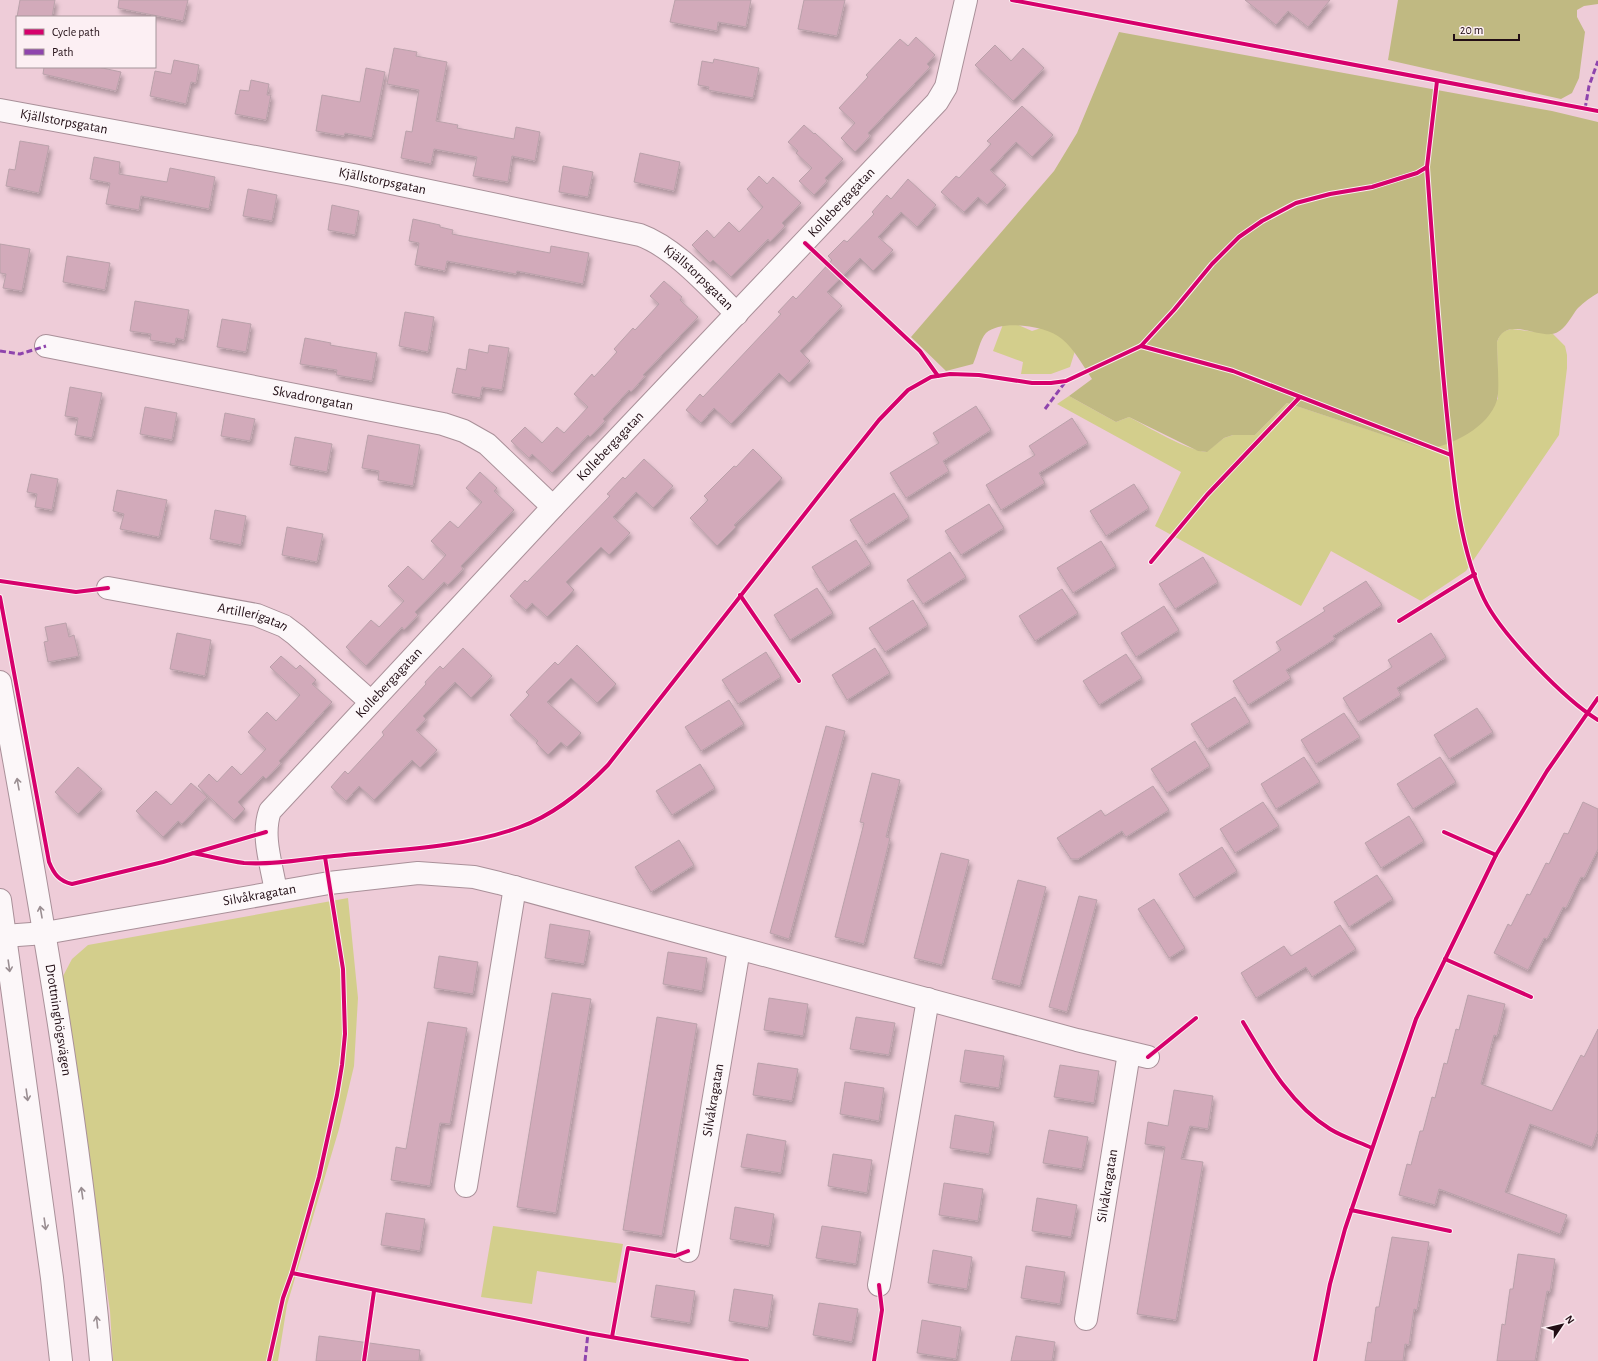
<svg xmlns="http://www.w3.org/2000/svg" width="1598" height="1361" viewBox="0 0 1598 1361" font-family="'Alegreya Sans',sans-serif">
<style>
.green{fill:#d3ce8c}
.forest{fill:#c0b982}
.building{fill:#d2aaba;stroke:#baa1aa;filter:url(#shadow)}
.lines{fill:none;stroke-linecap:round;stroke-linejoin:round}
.minor-casing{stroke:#a99099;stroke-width:24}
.minor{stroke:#fcf7f9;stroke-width:22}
.quiet{stroke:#8e44ad;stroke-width:3;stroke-dasharray:6 3;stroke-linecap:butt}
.cycleway-casing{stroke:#fceff3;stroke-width:6}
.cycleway{stroke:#d6006c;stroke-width:4}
.oneway{stroke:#9a8e92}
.labels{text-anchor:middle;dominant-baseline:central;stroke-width:4;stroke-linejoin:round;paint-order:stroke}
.street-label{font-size:14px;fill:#220e15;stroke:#fceff3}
</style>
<defs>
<filter id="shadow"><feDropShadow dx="2.5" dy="4.5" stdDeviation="2" flood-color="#0004"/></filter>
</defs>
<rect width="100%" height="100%" fill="#eeccd8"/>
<g class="green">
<polygon points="1005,319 1032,331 1044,327 1079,338 1070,367 1051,374 1021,374 1023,362 993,351"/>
<path d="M1512 329 1553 334 1565 346 1567 355V368L1559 435 1466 571 1421 601 1331 551 1301 606 1155 526 1181 472 1057 404 1069 396 1116 422 1129 417C1150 428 1184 449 1206 452L1224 438 1233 435H1255L1287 403 1427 449 1498 399 1497 342C1500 333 1503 331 1512 329Z"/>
<polygon points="348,898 358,998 354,1066 339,1129 287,1305 278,1361 113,1361 110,1311 62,978 72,959 88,945"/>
<polygon points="493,1226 623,1244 616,1283 537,1271 532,1304 481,1297"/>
</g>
<g class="forest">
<polygon points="1398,0 1598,0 1598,4 1584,6 1577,10 1577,17 1585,32 1579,78 1572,93 1561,99 1388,60"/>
<path d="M1119 32 1552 111 1598 122V293C1591 297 1584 302 1578 308 1571 316 1565 332 1552 334 1534 336 1505 317 1497 342 1497 354 1500 391 1497 400 1489 427 1452 446 1426 449L1287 403 1255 435H1233L1224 438 1207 452 1198 451 1129 417 1116 422 1069 396 1092 379C1083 366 1075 350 1062 339 1047 326 1002 319 986 333 980 339 977 356 973 364L946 371 911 337 1054 171 1077 133Z"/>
</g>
<g class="building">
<polygon points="20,0 55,0 52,17 17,17"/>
<polygon points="119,0 188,0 183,21 118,8"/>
<polygon points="675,0 751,0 746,27 718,22 717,31 670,22"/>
<polygon points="804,0 845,0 837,36 798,29"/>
<polygon points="1245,0 1330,0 1308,27 1288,11 1276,25"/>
<polygon points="916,37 935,55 927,64 930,67 868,133 870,136 855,152 841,138 855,123 839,108 868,77 866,75 900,39 908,46"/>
<polygon points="995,45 1011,61 1023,48 1044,68 1013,101 975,65"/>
<polygon points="394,48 417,52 416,56 447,62 436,121 458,125 457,128 514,139 516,127 540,132 535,161 512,156 508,182 473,176 477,157 434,149 431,164 401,158 406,131 412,132 419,90 387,84"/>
<polygon points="714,59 759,68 753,98 708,90 709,87 698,85 702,61 713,63"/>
<polygon points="174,60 199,65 196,83 191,82 186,104 150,96 155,71 171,74"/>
<polygon points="44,67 98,67 121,72 116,91 43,74"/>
<polygon points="366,68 385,72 372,138 345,133 344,136 316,131 322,95 360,102"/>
<polygon points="251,80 269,84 267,95 271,95 266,120 235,114 240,90 249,91"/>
<polygon points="1022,106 1053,135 1032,157 1016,142 990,170 1006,185 987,205 978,197 964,212 941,192 956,176 959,178 991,144 987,141"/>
<polygon points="804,125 814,134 815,133 843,159 825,178 827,181 814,195 799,181 812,168 796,153 798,151 788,142"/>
<polygon points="20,141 49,146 39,193 6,186 9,169 15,170"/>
<polygon points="640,153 680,162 674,191 634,182"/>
<polygon points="94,157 120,162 119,174 167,182 170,168 215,177 209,209 141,196 139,210 106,204 110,183 90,179"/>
<polygon points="563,166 593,172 588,197 559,192"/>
<polygon points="759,176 767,184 773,177 801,203 782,223 785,226 770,242 768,239 731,277 713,260 710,263 692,245 707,230 714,238 729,222 739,232 763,207 747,189"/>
<polygon points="908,179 936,205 917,227 901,212 878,237 893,250 873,271 860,258 827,292 842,306 800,351 810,361 789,383 779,373 731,424 714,408 701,423 686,410 700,394 703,397 781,314 778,312 793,296 796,299 832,260 828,256 844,240 847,242 874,214 872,212 887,195 891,199"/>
<polygon points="248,189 277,195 272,221 243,216"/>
<polygon points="332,205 359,211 355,235 328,230"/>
<polygon points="413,219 440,225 440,227 453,230 452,234 550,253 551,246 589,253 583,284 517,271 516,274 447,261 445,271 415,265 419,243 409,241"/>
<polygon points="0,244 30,249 22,291 3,288 6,274 0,273"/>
<polygon points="67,256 110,263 105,290 63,282"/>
<polygon points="664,281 682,297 680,300 698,317 643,375 645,376 631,392 629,390 603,419 605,421 590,437 588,435 552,473 532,454 529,458 511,441 525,427 542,443 557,427 564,433 588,407 574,394 592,374 594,377 617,352 614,349 633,328 635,330 659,304 650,296"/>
<polygon points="135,301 189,310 184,340 176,338 175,344 150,340 151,334 130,331"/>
<polygon points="405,312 434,317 428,352 399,346"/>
<polygon points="222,319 251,324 246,352 217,347"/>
<polygon points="305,338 331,343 330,345 377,353 372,381 336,375 337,370 300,364"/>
<polygon points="489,345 509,348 502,390 482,387 480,398 452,393 457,368 466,370 469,349 488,353"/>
<polygon points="70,387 102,393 92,438 75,435 78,418 65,416"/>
<polygon points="976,406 991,430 943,461 949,471 906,498 890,473 939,443 933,433"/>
<polygon points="145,407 177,413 172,440 140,434"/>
<polygon points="225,413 255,419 250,441 221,436"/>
<polygon points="1072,418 1088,443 1039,473 1045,483 1001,510 986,485 1035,455 1029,446"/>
<polygon points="368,435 420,445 413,486 378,480 379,471 362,468"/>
<polygon points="295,437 332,444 327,472 290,465"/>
<polygon points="753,449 782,478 734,525 736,527 717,546 690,518 708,500 704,496 734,466 736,467"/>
<polygon points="644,459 673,486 653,508 636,492 613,517 630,533 609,555 601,547 566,582 574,590 547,617 532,603 526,610 510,596 525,580 527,582 610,496 607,494 623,477 625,479"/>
<polygon points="480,472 497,488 494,491 514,510 461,566 463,569 448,585 444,582 415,612 418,615 404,630 402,627 366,666 346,647 371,620 379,627 404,601 388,586 408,566 423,580 446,555 431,541 450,521 458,528 482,502 466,488"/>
<polygon points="31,474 58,479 52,510 35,507 37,494 27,492"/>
<polygon points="1134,484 1149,508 1106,536 1090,511"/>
<polygon points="117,490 167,500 159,537 120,529 124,514 113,511"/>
<polygon points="894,493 909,517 866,545 850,520"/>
<polygon points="989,504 1004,528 961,555 945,531"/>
<polygon points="215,510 246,516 241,545 210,539"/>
<polygon points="287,527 323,534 317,562 282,555"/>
<polygon points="856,540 871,564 828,592 812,567"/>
<polygon points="1101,541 1116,566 1073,593 1057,568"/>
<polygon points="950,552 966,577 923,604 907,580"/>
<polygon points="1203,557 1218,582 1175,609 1159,584"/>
<polygon points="1366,581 1382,605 1333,636 1335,639 1286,670 1291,678 1248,705 1233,681 1281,650 1276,642 1325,611 1323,608"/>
<polygon points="817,588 833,613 790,640 774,615"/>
<polygon points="1062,589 1078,613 1035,641 1019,616"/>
<polygon points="913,600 928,625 885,652 869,628"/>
<polygon points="1164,606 1179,630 1136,657 1121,633"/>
<polygon points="66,623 69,637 74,635 79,656 48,662 44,642 48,641 45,627"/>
<polygon points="177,633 211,640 205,676 170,669"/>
<polygon points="1431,633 1446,657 1397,688 1401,695 1358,722 1343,698 1392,667 1388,660"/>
<polygon points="577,645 616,684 597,703 571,678 547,702 581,733 567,747 561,742 548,755 536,743 538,741 510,715 529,695 526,692 555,662 558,665"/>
<polygon points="463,648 492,676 471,698 455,682 423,716 426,719 416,730 437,750 420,768 412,760 374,800 359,786 346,801 331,787 345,771 348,774 384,735 382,732 426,684 425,682 440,666 443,669"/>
<polygon points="875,648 890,673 847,700 832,675"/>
<polygon points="766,652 781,677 738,704 722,680"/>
<polygon points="1126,654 1142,678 1099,705 1083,681"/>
<polygon points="281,656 296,669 300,665 316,680 312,684 332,702 279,761 281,763 266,779 263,776 238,802 245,809 234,820 198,786 209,774 217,782 232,766 241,775 266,749 248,732 267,712 276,721 300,695 270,667"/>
<polygon points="1235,697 1250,722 1207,749 1191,724"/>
<polygon points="729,700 744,724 701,751 685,727"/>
<polygon points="1477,708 1493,732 1449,759 1434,735"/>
<polygon points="1344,713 1360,737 1316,764 1301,740"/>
<polygon points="826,726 845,731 789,939 770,933"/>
<polygon points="1195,741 1210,766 1167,793 1151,769"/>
<polygon points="1304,757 1320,782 1276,809 1261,784"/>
<polygon points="1440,757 1456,782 1413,809 1397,784"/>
<polygon points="700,764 715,788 672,815 656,791"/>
<polygon points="78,767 102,789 78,814 55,792"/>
<polygon points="872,773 900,780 886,837 890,838 864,944 835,937 864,823 860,822"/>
<polygon points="191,783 207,797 182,824 178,821 163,837 136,811 156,791 171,805"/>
<polygon points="1153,786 1169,810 1126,837 1122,831 1078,859 1071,859 1057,838 1101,810 1105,816"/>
<polygon points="1263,802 1279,826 1235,853 1220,829"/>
<polygon points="1583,802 1598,809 1598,849 1584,878 1581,877 1566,908 1563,907 1547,939 1544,938 1528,970 1494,953 1508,924 1511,926 1527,894 1530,895 1546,863 1549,864 1564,833 1568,834"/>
<polygon points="1409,816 1424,841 1381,868 1365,843"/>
<polygon points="679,840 694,865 651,892 635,867"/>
<polygon points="1222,847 1237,871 1194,898 1179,874"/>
<polygon points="941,853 969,860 942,965 914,958"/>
<polygon points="1377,875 1393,899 1349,927 1334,902"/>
<polygon points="1018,880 1046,887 1020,986 992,979"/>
<polygon points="1079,896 1097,900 1067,1012 1049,1007"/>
<polygon points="1154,899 1185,948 1169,958 1138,909"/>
<polygon points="550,924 590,931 584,964 545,958"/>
<polygon points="1340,925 1356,949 1312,977 1306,967 1256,998 1241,973 1284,946 1291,956"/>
<polygon points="668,952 707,958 702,991 663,984"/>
<polygon points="439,956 478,962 473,994 434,988"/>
<polygon points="552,993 591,999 556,1213 517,1207"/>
<polygon points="1468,995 1505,1004 1497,1036 1494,1035 1481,1084 1552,1111 1581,1055 1584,1057 1598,1029 1598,1130 1592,1147 1530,1124 1505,1192 1567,1215 1560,1234 1439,1189 1435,1205 1399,1195 1407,1164 1411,1165 1420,1131 1423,1131 1432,1097 1435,1098 1444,1063 1447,1064 1456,1029 1459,1030"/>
<polygon points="769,998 808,1004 803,1036 764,1030"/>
<polygon points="657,1017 697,1024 662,1236 623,1230"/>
<polygon points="856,1017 895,1023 889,1055 850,1049"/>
<polygon points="428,1022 467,1028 450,1124 440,1123 430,1186 391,1180 396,1147 406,1149"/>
<polygon points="965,1050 1004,1056 999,1088 960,1082"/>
<polygon points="758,1063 798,1069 792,1101 753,1095"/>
<polygon points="1060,1065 1099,1071 1094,1103 1054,1097"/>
<polygon points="845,1082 884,1088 879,1121 840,1114"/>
<polygon points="1174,1090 1213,1096 1208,1129 1190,1126 1181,1159 1203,1162 1176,1320 1137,1314 1165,1147 1145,1144 1148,1122 1168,1126"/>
<polygon points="955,1115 994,1122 989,1154 950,1148"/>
<polygon points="1049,1130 1088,1137 1082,1169 1043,1163"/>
<polygon points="747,1134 786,1141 781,1173 741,1167"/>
<polygon points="833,1154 872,1160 867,1193 828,1186"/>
<polygon points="944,1183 983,1189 978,1221 939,1215"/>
<polygon points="1037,1198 1077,1205 1071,1237 1032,1231"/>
<polygon points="735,1207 774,1214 769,1246 730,1239"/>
<polygon points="386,1213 425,1219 420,1251 381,1245"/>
<polygon points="822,1226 861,1232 856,1264 816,1258"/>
<polygon points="1392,1237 1429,1242 1417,1310 1414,1309 1409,1345 1405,1344 1403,1361 1365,1361 1368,1342 1371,1343 1376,1307 1379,1307"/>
<polygon points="933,1250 972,1257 967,1289 928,1283"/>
<polygon points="1518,1254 1555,1259 1550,1292 1547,1291 1535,1361 1497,1361 1502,1324 1505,1325 1510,1289 1513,1289"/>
<polygon points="1026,1266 1065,1272 1060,1304 1021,1298"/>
<polygon points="656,1285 695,1291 690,1323 651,1317"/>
<polygon points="734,1289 773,1295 768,1328 729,1321"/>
<polygon points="819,1303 858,1309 852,1342 813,1335"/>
<polygon points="922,1320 961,1327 956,1359 917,1353"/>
<polygon points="319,1336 420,1350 419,1361 316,1361"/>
<polygon points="1016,1336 1055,1342 1052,1361 1011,1361"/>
</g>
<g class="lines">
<g class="minor-casing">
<g id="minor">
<path id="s1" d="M0 110 353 175 640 235C676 248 710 288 737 314"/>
<path id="s2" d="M46 346 443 424 464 431 487 444 553 507"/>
<path id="s3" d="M108 588 257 615 284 626 296 635 371 702"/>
<path id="s4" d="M0 682C41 907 81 1133 101 1361"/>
<path id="s5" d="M276 892C272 866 261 836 270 811L553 507 937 102 946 87 966 0"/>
<polyline points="0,900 52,1278 61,1361"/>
<path id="s6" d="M4 936 45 933 329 883 418 873 474 877 499 883 1077 1040 1148 1057"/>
<polyline points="466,1186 515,887"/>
<path id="s7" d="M688 1251 739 949"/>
<polyline points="879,1285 928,999"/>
<path id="s8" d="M1086 1319 1129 1053"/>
</g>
</g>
<use href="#minor" class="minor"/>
<g class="quiet">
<polyline points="1585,109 1589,86 1598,61"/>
<polyline points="0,351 20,354 46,346"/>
<polyline points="1045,409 1066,381"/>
<polyline points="585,1361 588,1333"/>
</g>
<g class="cycleway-casing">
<g id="cycleway">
<polyline points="1012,0 1598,111"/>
<path d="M1427 167C1433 253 1439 339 1448 425 1454 482 1459 547 1484 599 1501 634 1565 700 1598 720"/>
<polyline points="805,243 920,351 938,376"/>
<polyline points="1141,346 1233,371 1451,455"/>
<polyline points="1151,562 1207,495 1300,397"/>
<polyline points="0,581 76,592 108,588"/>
<polyline points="740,595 799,681"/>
<path d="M0 597 49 862C54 874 59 881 72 884L163 862 266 832"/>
<polyline points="1399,621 1475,574"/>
<polyline points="1444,832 1496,855"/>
<path d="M193 853C209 856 227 861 244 863 273 865 305 859 334 856 393 850 464 848 520 827 554 815 583 791 608 765L836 474 879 420 908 390 931 377 950 374 979 375 1032 383H1051L1066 381 1141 346 1174 310 1212 264 1239 237 1262 221 1296 203 1330 194 1372 187 1417 173 1427 167 1437 81"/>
<polyline points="1445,959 1531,997"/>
<path d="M1243 1022C1267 1062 1290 1104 1330 1129 1343 1137 1359 1142 1372 1148"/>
<polyline points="1148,1057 1196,1018"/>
<polyline points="1351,1210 1450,1231"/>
<polyline points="292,1273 588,1333 747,1361"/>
<polyline points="612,1337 628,1248 675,1256 688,1251"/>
<polyline points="269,1361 283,1298 292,1273 319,1177 337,1095 342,1065 345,1034 343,969 325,857"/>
<polyline points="364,1361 374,1291"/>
<polyline points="874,1361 882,1310 879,1285"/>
<polyline points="1315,1361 1330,1284 1345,1229 1416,1019 1496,855 1547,771 1598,698"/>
</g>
</g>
<use href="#cycleway" class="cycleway"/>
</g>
<defs><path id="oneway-shaft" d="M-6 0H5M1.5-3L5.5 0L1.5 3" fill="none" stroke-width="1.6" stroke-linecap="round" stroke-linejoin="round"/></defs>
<g class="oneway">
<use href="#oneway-shaft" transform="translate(18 784) rotate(-100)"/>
<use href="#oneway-shaft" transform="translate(41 912) rotate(-100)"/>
<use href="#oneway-shaft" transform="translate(9 966) rotate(82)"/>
<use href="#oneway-shaft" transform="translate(27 1095) rotate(82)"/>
<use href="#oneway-shaft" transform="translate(82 1193) rotate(-98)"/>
<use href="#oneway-shaft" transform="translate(45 1224) rotate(82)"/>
<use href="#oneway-shaft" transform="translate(97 1322) rotate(-96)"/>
</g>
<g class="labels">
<g class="street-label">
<text stroke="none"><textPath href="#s1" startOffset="65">Kjällstorpsgatan</textPath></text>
<text stroke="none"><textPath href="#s1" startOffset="389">Kjällstorpsgatan</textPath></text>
<text stroke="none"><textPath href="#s5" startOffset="917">Kollebergagatan</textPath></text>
<text stroke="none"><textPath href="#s1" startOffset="725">Kjällstorpsgatan</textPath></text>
<text stroke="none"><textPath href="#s2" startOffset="272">Skvadrongatan</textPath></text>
<text stroke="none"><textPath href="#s5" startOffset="581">Kollebergagatan</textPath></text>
<text stroke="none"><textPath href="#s3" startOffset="148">Artillerigatan</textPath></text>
<text stroke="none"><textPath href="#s5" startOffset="257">Kollebergagatan</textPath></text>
<text stroke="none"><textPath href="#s6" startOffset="259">Silvåkragatan</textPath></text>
<text stroke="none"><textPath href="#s4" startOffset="343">Drottninghögsvägen</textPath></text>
<text stroke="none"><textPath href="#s7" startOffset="153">Silvåkragatan</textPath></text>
<text stroke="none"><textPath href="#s8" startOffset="135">Silvåkragatan</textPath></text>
</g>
</g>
<rect x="16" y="16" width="140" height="52" fill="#fceff3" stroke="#a5959a"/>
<rect x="24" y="29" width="20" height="6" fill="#d6006c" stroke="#a5959a"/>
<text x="52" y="36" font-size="12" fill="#220e15">Cycle path</text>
<rect x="24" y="49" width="20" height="6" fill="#8e44ad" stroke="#a5959a"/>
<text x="52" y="56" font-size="12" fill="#220e15">Path</text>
<g transform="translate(1562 1325) rotate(55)" stroke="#fceff3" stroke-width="3" paint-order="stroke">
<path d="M0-3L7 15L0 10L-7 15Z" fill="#220e15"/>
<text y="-6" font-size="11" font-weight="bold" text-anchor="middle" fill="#220e15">N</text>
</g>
<path d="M1454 34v6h65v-6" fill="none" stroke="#220e15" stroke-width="2"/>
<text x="1460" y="34" font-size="12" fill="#220e15" stroke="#fceff3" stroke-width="3" paint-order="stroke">20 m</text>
</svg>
